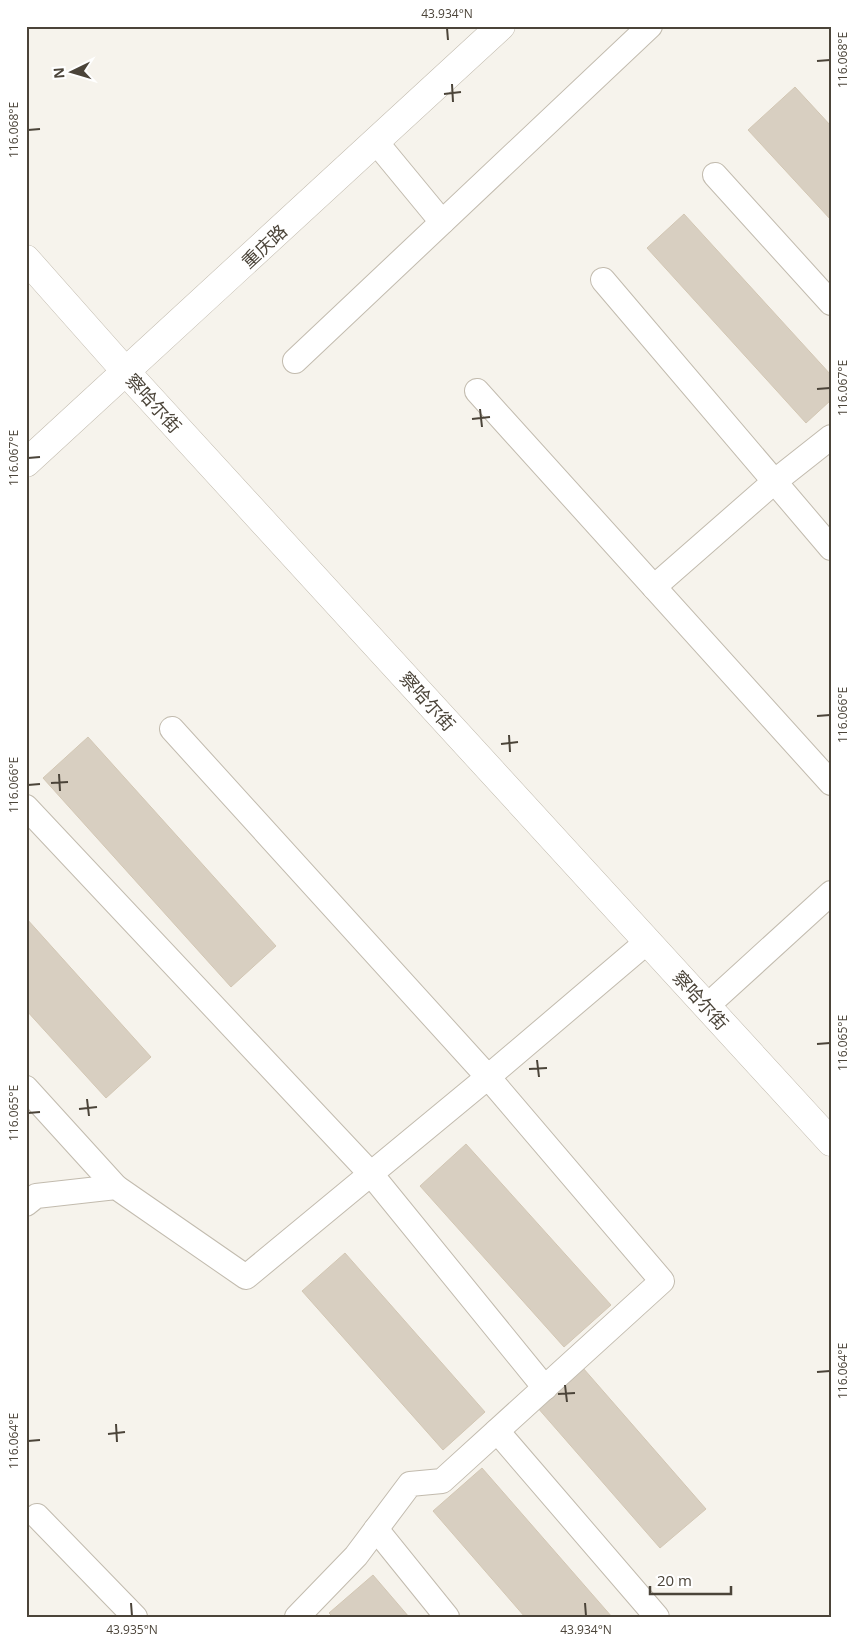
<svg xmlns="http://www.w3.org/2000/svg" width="857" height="1643" viewBox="0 0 857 1643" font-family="'Open Sans','Noto Sans SC',sans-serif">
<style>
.building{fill:#d8cfc1;stroke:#d3c7b4}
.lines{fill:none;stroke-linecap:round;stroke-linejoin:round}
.minor-casing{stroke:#c2bbae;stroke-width:26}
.tertiary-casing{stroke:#c2bbae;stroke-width:29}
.minor{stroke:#fff;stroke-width:24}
.tertiary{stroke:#fff;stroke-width:28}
.ticks{fill:none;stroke:#4b4439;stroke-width:2}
.labels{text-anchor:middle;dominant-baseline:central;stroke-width:5;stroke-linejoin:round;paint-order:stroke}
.street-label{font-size:18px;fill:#4b4439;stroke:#fff}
.neatline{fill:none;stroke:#4b4439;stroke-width:2}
.ticks-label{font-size:12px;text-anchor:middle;fill:#4b4439}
</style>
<rect width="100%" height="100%" fill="#f6f3ec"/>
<g class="building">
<polygon points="795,87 831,126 831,220 748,130"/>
<polygon points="684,214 831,375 831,400 806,423 647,248"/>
<polygon points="88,737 276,946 231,987 43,778"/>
<polygon points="26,918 151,1057 106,1098 26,1010"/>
<polygon points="466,1144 611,1305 564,1347 420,1186"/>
<polygon points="345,1253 485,1412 443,1450 302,1291"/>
<polygon points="583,1368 706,1509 660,1548 537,1407"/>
<polygon points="482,1468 612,1617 525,1617 433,1511"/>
<polygon points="373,1575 409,1617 333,1617 329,1613"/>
</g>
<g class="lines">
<g class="minor-casing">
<g id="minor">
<polyline points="376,142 442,222"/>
<polyline points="715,175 831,303"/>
<polyline points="603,280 831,548"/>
<polyline points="295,361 650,26"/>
<polyline points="477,391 831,783"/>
<polyline points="654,587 774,482 831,437"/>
<polyline points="172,729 488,1077 648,941"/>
<polyline points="26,807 371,1174 545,1388"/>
<polyline points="707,1006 831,893"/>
<polyline points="26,1088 116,1187"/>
<polyline points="26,1204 36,1196 116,1187 246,1277 488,1077 662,1281 442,1481 410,1484 356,1556 297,1617"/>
<polyline points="497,1431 657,1617"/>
<polyline points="37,1516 135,1617"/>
<polyline points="376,1529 447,1617"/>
</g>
</g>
<g class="tertiary-casing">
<g id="tertiary">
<polyline points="26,259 127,373 831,1142"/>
<polyline points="26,463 501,26"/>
</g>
</g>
<use href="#minor" class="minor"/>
<use href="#tertiary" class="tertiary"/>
</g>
<path class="ticks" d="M447 28 448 40M817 61 830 60M452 84 453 102M444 94 461 92M28 130 40 129M817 389 830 388M480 409 482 427M472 419 490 417M28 458 40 457M817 716 830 715M509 735 510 752M501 744 518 742M59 774 60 791M51 783 68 782M28 785 40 784M817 1044 830 1043M537 1060 539 1077M529 1069 547 1068M87 1099 89 1116M79 1109 97 1107M28 1113 40 1112M817 1372 830 1371M565 1385 567 1402M558 1394 575 1393M116 1424 117 1442M108 1434 125 1432M28 1441 40 1440M131 1603 132 1616M585 1603 586 1616"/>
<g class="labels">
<g class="street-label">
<text transform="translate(264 246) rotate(-43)">重庆路</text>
<text transform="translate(154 403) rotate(48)">察哈尔街</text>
<text transform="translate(428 701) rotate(48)">察哈尔街</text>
<text transform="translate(701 1000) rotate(48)">察哈尔街</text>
</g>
</g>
<rect width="857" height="1643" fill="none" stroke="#ffffff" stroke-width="55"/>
<g transform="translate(72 72) rotate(265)" stroke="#ffffff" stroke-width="4" paint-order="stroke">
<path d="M0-4L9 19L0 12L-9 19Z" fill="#4b4439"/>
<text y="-8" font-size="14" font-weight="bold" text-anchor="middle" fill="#4b4439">N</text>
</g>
<path d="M650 1586v8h81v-8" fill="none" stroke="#4b4439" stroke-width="2.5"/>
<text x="657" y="1586" font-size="15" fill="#4b4439" stroke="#ffffff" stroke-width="4" paint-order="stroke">20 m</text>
<rect x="28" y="28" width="802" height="1588" class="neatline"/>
<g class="ticks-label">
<text x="447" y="18">43.934°N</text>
<text transform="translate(843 60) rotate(-90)" y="4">116.068°E</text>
<text transform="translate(14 130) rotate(-90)" y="4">116.068°E</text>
<text transform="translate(843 388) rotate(-90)" y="4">116.067°E</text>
<text transform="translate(14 458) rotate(-90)" y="4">116.067°E</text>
<text transform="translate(843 715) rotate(-90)" y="4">116.066°E</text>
<text transform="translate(14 785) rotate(-90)" y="4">116.066°E</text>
<text transform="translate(843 1043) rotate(-90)" y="4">116.065°E</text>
<text transform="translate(14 1113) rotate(-90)" y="4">116.065°E</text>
<text transform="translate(843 1371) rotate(-90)" y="4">116.064°E</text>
<text transform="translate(14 1441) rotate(-90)" y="4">116.064°E</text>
<text x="132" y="1634">43.935°N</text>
<text x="586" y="1634">43.934°N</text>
</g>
</svg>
